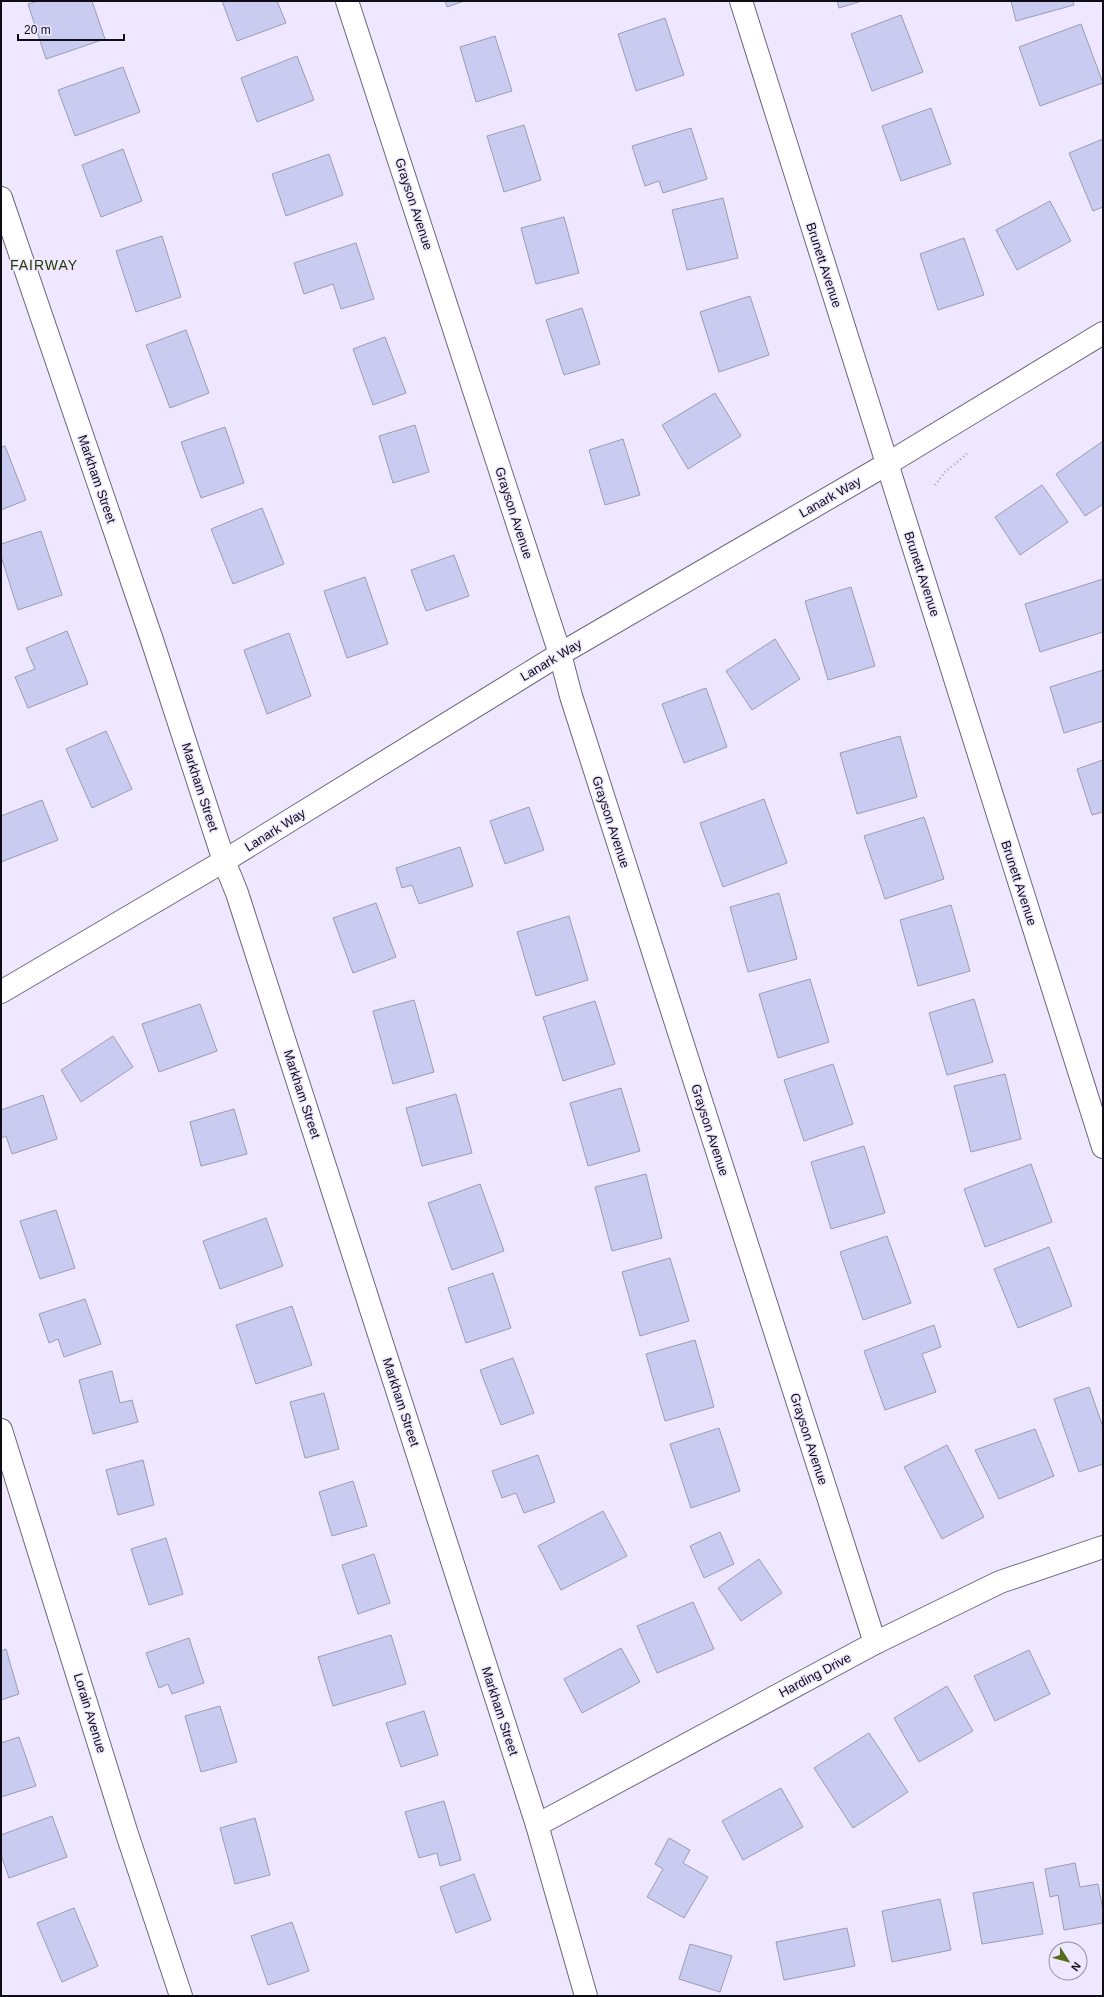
<svg xmlns="http://www.w3.org/2000/svg" width="1104" height="1997" viewBox="0 0 1104 1997" font-family="Arial,sans-serif">
<style>
.building{fill:#c9cbf0;stroke:#9a9cb3}
.lines{fill:none;stroke-linecap:round;stroke-linejoin:round}
.minor-casing{stroke:#6d667b;stroke-width:24}
.tertiary-casing{stroke:#6d667b;stroke-width:24}
.path{stroke:#a6a0b3;stroke-width:2.5;stroke-dasharray:1 3;stroke-linecap:butt}
.minor{stroke:#fff;stroke-width:22}
.tertiary{stroke:#fff;stroke-width:22}
.labels{text-anchor:middle;dominant-baseline:central;stroke-width:3;stroke-linejoin:round;paint-order:stroke}
.street-label{font-size:13px;fill:#0e0c14;stroke:#eee7ff}
.neighbourhood-label{font-size:14px;letter-spacing:1px;fill:#273700;stroke:#eee7ff}
</style>
<rect width="100%" height="100%" fill="#eee7ff"/>
<g class="building">
<polygon points="38,1 92,1 105,39 46,59 28,4"/>
<polygon points="222,1 277,1 286,23 237,41"/>
<polygon points="445,1 464,1 447,7"/>
<polygon points="837,1 862,1 839,8"/>
<polygon points="1011,1 1073,1 1074,5 1016,21"/>
<polygon points="901,15 923,72 872,91 851,34"/>
<polygon points="665,18 684,75 636,91 618,34"/>
<polygon points="1081,24 1103,83 1040,106 1019,47"/>
<polygon points="495,36 512,91 476,102 460,47"/>
<polygon points="297,56 314,100 257,122 241,78"/>
<polygon points="123,67 140,112 75,136 58,90"/>
<polygon points="931,108 951,164 901,181 882,126"/>
<polygon points="524,125 541,180 504,192 487,136"/>
<polygon points="691,128 707,179 663,193 659,181 645,186 632,146"/>
<polygon points="1103,139 1103,207 1093,211 1069,153"/>
<polygon points="123,149 142,201 101,217 82,165"/>
<polygon points="329,154 343,195 286,216 272,174"/>
<polygon points="723,198 738,258 687,270 672,210"/>
<polygon points="1050,201 1071,241 1017,270 996,230"/>
<polygon points="564,217 579,273 536,284 521,228"/>
<polygon points="162,236 181,297 136,312 116,251"/>
<polygon points="964,238 984,295 938,310 920,254"/>
<polygon points="356,243 374,299 341,309 333,284 304,294 294,263"/>
<polygon points="750,296 769,355 719,372 700,312"/>
<polygon points="582,308 600,364 564,375 546,320"/>
<polygon points="186,330 209,393 170,408 146,345"/>
<polygon points="385,337 406,393 373,405 353,349"/>
<polygon points="715,393 741,436 688,469 662,425"/>
<polygon points="415,425 429,472 393,483 379,436"/>
<polygon points="225,427 244,483 201,498 181,442"/>
<polygon points="623,439 640,495 605,505 589,450"/>
<polygon points="1103,441 1103,504 1085,516 1056,474"/>
<polygon points="5,446 26,500 1,510 1,447"/>
<polygon points="1042,485 1068,522 1020,555 995,517"/>
<polygon points="262,508 284,564 233,584 211,529"/>
<polygon points="41,531 62,595 18,610 1,556 1,544"/>
<polygon points="454,555 469,596 426,611 411,570"/>
<polygon points="365,577 388,644 347,658 324,591"/>
<polygon points="1103,579 1103,632 1040,652 1025,604"/>
<polygon points="851,587 875,666 828,680 805,601"/>
<polygon points="67,631 88,684 28,708 15,677 35,669 26,648"/>
<polygon points="289,633 311,696 267,714 244,650"/>
<polygon points="775,639 800,679 752,710 726,671"/>
<polygon points="1103,670 1103,721 1064,733 1050,687"/>
<polygon points="706,688 727,747 684,763 662,704"/>
<polygon points="106,731 132,789 92,808 66,749"/>
<polygon points="900,736 917,797 857,814 840,753"/>
<polygon points="1103,760 1103,812 1092,815 1077,769"/>
<polygon points="764,799 787,863 723,887 700,823"/>
<polygon points="42,800 58,840 1,862 1,816"/>
<polygon points="529,807 544,850 505,864 490,821"/>
<polygon points="924,817 944,879 885,899 864,836"/>
<polygon points="460,847 473,886 419,904 412,885 402,888 396,868"/>
<polygon points="779,893 797,959 748,972 730,907"/>
<polygon points="376,903 396,957 353,973 333,918"/>
<polygon points="951,905 970,971 918,986 900,920"/>
<polygon points="569,916 588,980 536,996 517,932"/>
<polygon points="810,979 829,1042 778,1058 759,994"/>
<polygon points="974,999 993,1062 947,1075 929,1013"/>
<polygon points="414,1000 434,1072 393,1084 373,1011"/>
<polygon points="595,1001 615,1064 563,1081 543,1017"/>
<polygon points="200,1004 217,1051 159,1072 142,1024"/>
<polygon points="113,1036 133,1067 81,1102 61,1070"/>
<polygon points="833,1064 853,1124 804,1141 784,1080"/>
<polygon points="1005,1074 1021,1139 971,1152 954,1086"/>
<polygon points="621,1088 640,1151 588,1166 570,1103"/>
<polygon points="456,1094 472,1153 422,1166 406,1108"/>
<polygon points="43,1095 57,1139 12,1154 6,1136 1,1138 1,1110"/>
<polygon points="234,1109 247,1154 201,1166 190,1122"/>
<polygon points="864,1146 885,1213 831,1229 811,1162"/>
<polygon points="1031,1164 1052,1222 985,1247 964,1189"/>
<polygon points="646,1174 662,1238 612,1251 595,1187"/>
<polygon points="480,1184 504,1251 452,1270 428,1203"/>
<polygon points="56,1210 75,1268 40,1279 20,1221"/>
<polygon points="266,1218 283,1266 220,1289 203,1241"/>
<polygon points="887,1236 911,1303 863,1320 840,1252"/>
<polygon points="1049,1247 1072,1306 1018,1328 994,1269"/>
<polygon points="670,1258 689,1321 640,1336 622,1272"/>
<polygon points="493,1273 511,1328 466,1343 448,1288"/>
<polygon points="85,1299 101,1344 64,1357 58,1339 49,1343 39,1314"/>
<polygon points="292,1306 312,1365 256,1384 236,1325"/>
<polygon points="934,1325 941,1347 922,1354 936,1392 885,1410 864,1351"/>
<polygon points="695,1340 714,1407 665,1421 646,1354"/>
<polygon points="513,1358 534,1413 501,1425 480,1370"/>
<polygon points="112,1371 120,1403 132,1400 138,1422 93,1434 79,1380"/>
<polygon points="1089,1387 1103,1427 1103,1464 1079,1472 1054,1399"/>
<polygon points="324,1393 339,1449 305,1458 290,1402"/>
<polygon points="719,1428 740,1491 691,1508 670,1444"/>
<polygon points="1035,1429 1054,1476 999,1499 975,1450"/>
<polygon points="947,1445 984,1517 942,1539 904,1467"/>
<polygon points="538,1455 555,1502 524,1513 516,1493 502,1498 492,1471"/>
<polygon points="143,1460 154,1505 118,1515 106,1470"/>
<polygon points="353,1481 367,1526 332,1536 319,1492"/>
<polygon points="603,1511 627,1556 561,1590 538,1546"/>
<polygon points="720,1532 734,1564 704,1578 690,1546"/>
<polygon points="166,1538 183,1594 149,1605 131,1549"/>
<polygon points="374,1554 390,1603 358,1614 342,1565"/>
<polygon points="759,1559 782,1593 741,1621 718,1588"/>
<polygon points="693,1602 714,1649 657,1673 637,1626"/>
<polygon points="391,1635 406,1684 333,1706 318,1657"/>
<polygon points="189,1638 204,1683 172,1694 168,1684 159,1688 146,1653"/>
<polygon points="621,1648 640,1682 582,1713 564,1679"/>
<polygon points="6,1649 19,1694 1,1700 1,1651"/>
<polygon points="1029,1650 1050,1694 995,1721 974,1676"/>
<polygon points="947,1686 973,1731 919,1762 894,1718"/>
<polygon points="220,1706 237,1762 201,1772 185,1716"/>
<polygon points="424,1711 438,1755 401,1767 386,1723"/>
<polygon points="869,1733 908,1792 853,1828 814,1768"/>
<polygon points="19,1737 36,1786 1,1797 1,1743"/>
<polygon points="781,1788 803,1827 743,1860 722,1821"/>
<polygon points="444,1801 461,1860 440,1866 437,1853 419,1858 405,1812"/>
<polygon points="52,1816 67,1857 9,1878 1,1855 1,1835"/>
<polygon points="255,1818 270,1875 235,1884 220,1828"/>
<polygon points="669,1838 690,1850 683,1863 708,1877 684,1918 647,1897 663,1869 655,1864"/>
<polygon points="1075,1863 1080,1887 1098,1884 1103,1910 1103,1923 1064,1930 1058,1895 1050,1897 1045,1869"/>
<polygon points="474,1874 491,1920 456,1933 440,1887"/>
<polygon points="1033,1882 1043,1934 982,1944 973,1893"/>
<polygon points="940,1899 951,1950 892,1962 882,1911"/>
<polygon points="74,1908 98,1966 62,1982 37,1923"/>
<polygon points="292,1922 309,1971 268,1985 251,1936"/>
<polygon points="847,1928 855,1966 784,1980 776,1942"/>
<polygon points="690,1944 732,1956 720,1992 679,1979"/>
</g>
<g class="lines">
<g class="minor-casing">
<g id="minor">
<polyline points="347,1 560,654 571,696 875,1643"/>
<polyline points="1,198 152,640 224,861 237,893 537,1825 586,1996"/>
<polyline points="887,464 1103,333"/>
<polyline points="1,1430 127,1834 181,1996"/>
<polyline points="537,1825 875,1643 1000,1582 1103,1547"/>
</g>
</g>
<g class="tertiary-casing">
<g id="tertiary">
<polyline points="741,1 1103,1147"/>
<polyline points="1,992 224,861 560,654 887,464"/>
</g>
</g>
<polyline class="path" points="935,485 945,472 969,452"/>
<use href="#minor" class="minor"/>
<use href="#tertiary" class="tertiary"/>
</g>
<g class="labels">
<g class="street-label">
<text transform="translate(414 204) rotate(72)">Grayson Avenue</text>
<text transform="translate(824 265) rotate(72)">Brunett Avenue</text>
<text transform="translate(97 479) rotate(71)">Markham Street</text>
<text transform="translate(830 497) rotate(-30)">Lanark Way</text>
<text transform="translate(514 513) rotate(72)">Grayson Avenue</text>
<text transform="translate(922 574) rotate(72)">Brunett Avenue</text>
<text transform="translate(551 660) rotate(-31)">Lanark Way</text>
<text transform="translate(200 787) rotate(72)">Markham Street</text>
<text transform="translate(611 822) rotate(72)">Grayson Avenue</text>
<text transform="translate(275 830) rotate(-32)">Lanark Way</text>
<text transform="translate(1019 883) rotate(72)">Brunett Avenue</text>
<text transform="translate(302 1094) rotate(72)">Markham Street</text>
<text transform="translate(710 1130) rotate(72)">Grayson Avenue</text>
<text transform="translate(401 1402) rotate(72)">Markham Street</text>
<text transform="translate(809 1439) rotate(72)">Grayson Avenue</text>
<text transform="translate(815 1675) rotate(-28)">Harding Drive</text>
<text transform="translate(500 1711) rotate(72)">Markham Street</text>
<text transform="translate(90 1713) rotate(73)">Lorain Avenue</text>
</g>
<g class="neighbourhood-label">
<text x="44" y="265">FAIRWAY</text>
</g>
</g>
<rect width="1104" height="1997" fill="none" stroke="#0e0c14" stroke-width="4"/>
<g transform="translate(1068 1961) rotate(126)"><circle r="19" fill="#eee7ff" stroke="#948fa1"/>
<path d="M0-3L7 15L0 10L-7 15Z" fill="#536c1e"/>
<text y="-6" font-size="11" font-weight="bold" text-anchor="middle" fill="#0e0c14">N</text>
</g>
<path d="M18 34v6h106v-6" fill="none" stroke="#0e0c14" stroke-width="2"/>
<text x="24" y="34" font-size="12" fill="#0e0c14" stroke="#eee7ff" stroke-width="3" paint-order="stroke">20 m</text>
</svg>
